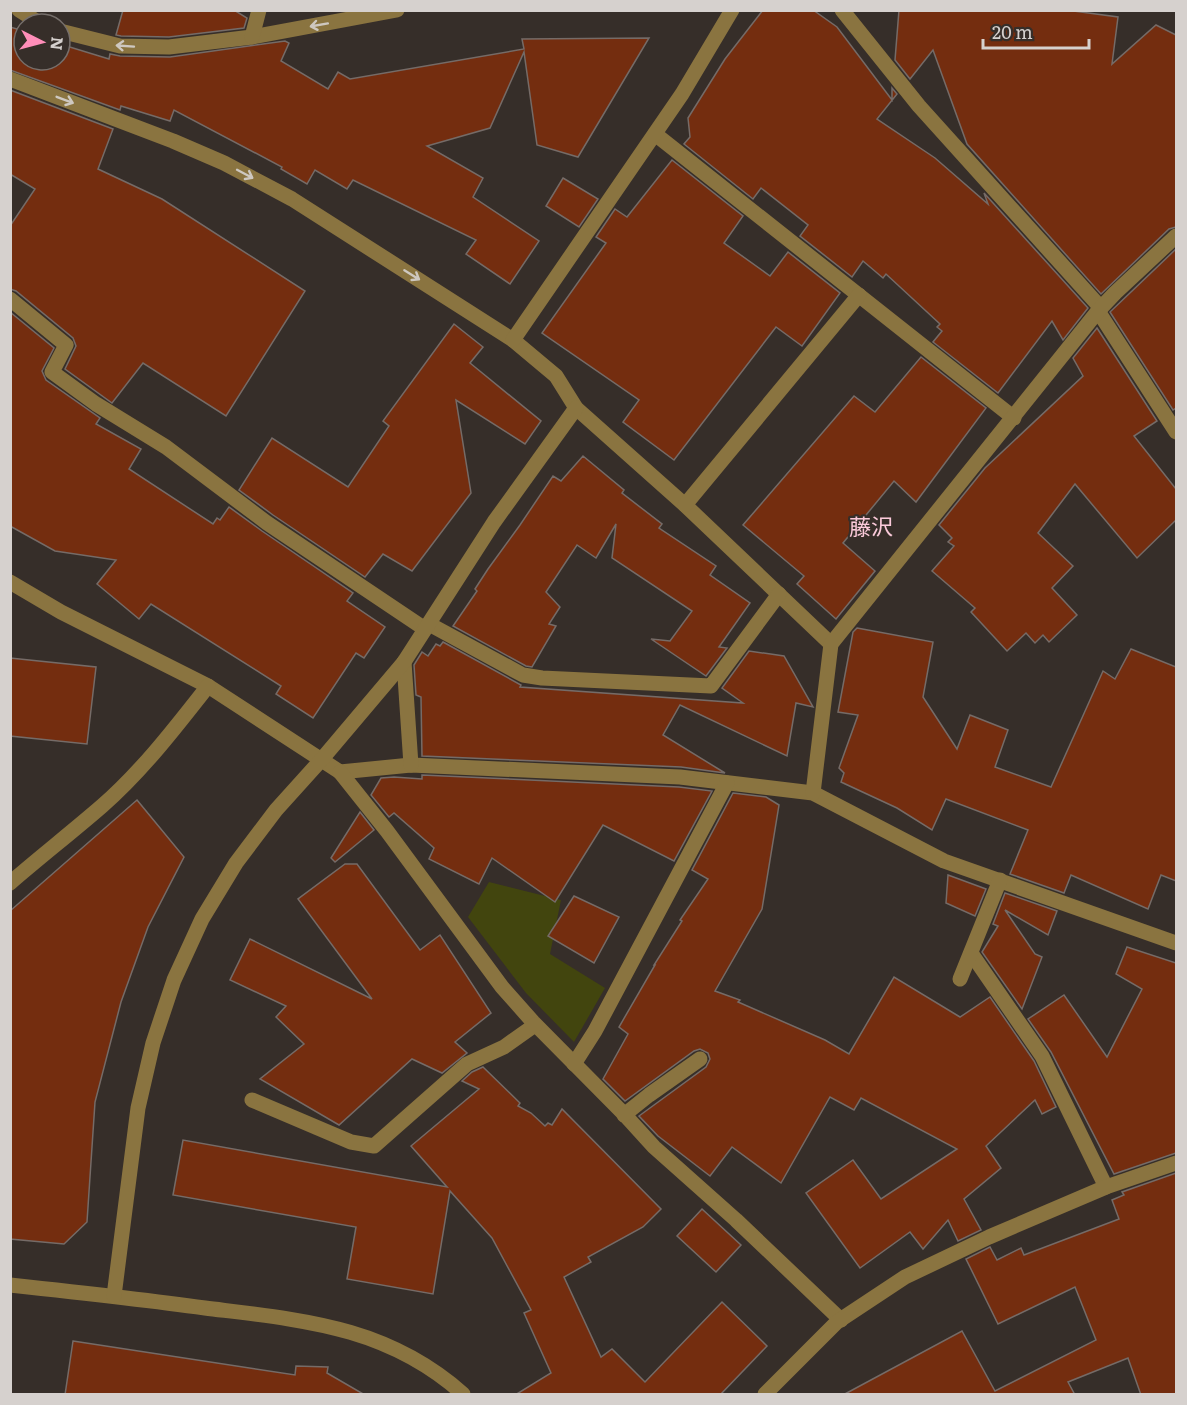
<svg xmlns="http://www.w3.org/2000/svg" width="1187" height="1405" viewBox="0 0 1187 1405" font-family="Literata,'Noto Sans JP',serif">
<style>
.green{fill:#42450e}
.building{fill:#742d0f;stroke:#756b67;stroke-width:1.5}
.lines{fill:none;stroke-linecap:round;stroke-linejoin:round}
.minor{stroke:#8a7440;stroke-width:15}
.oneway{stroke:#cec8c0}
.labels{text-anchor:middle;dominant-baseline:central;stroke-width:4.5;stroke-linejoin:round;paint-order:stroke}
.neighbourhood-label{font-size:22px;fill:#fbcada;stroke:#362e29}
</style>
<rect width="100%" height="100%" fill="#362e29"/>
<polygon class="green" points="489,882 561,900 550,954 605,988 574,1042 526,993 468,917"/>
<g class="building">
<polygon points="123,10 234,10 247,18 244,28 169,37 121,36 116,35"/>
<polygon points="763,10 813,10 837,27 892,100 892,88 897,94 877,119 935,158 988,204 984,193 1088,308 1063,340 1052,321 998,393 933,342 942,331 937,327 940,324 886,274 883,278 863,261 852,277 800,236 808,225 761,188 753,199 684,144 690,137 688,118 725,59"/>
<polygon points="899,10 1066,10 1118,17 1112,64 1156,25 1176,35 1176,227 1169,229 1101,294 967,144 933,50 910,79 895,60"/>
<polygon points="10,27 24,31 24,60 60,60 60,44 109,59 110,54 120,56 170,57 285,41 289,43 281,61 328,89 338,72 350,79 524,49 522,39 649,38 578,157 537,145 524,52 490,128 427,146 483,178 473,197 539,241 510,284 466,254 476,240 353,180 347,189 315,170 307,184 281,169 282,167 174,110 170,121 121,106 120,110 10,70"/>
<polygon points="10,90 113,129 98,169 162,199 305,291 226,416 143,363 112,403 65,369 76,346 73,338 16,291 10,289 10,226 35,189 10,174"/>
<polygon points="672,160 743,216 724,243 770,276 788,252 840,293 802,346 776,327 674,460 623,422 639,400 542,333 606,243 596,237 615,209 627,217"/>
<polygon points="563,178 598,199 579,227 546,206"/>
<polygon points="1176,249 1176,408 1173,410 1110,312"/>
<polygon points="10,312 54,348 42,371 46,380 100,418 96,424 141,449 129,469 213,524 217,518 220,520 229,507 262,531 353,593 347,601 385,627 364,658 356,653 313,718 276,694 281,686 151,604 139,619 97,584 116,560 55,551 10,526"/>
<polygon points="454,324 483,347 470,363 541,421 525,444 456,400 471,493 412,571 383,554 365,577 273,515 239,490 272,438 348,487 389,426 383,421"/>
<polygon points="1097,328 1157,421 1134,436 1176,489 1176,520 1137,558 1075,484 1038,533 1073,566 1052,588 1077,615 1049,642 1043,635 1035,643 1026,633 1007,651 971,612 975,608 932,571 954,546 948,542 952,538 939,525 985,468 1083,376 1073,358"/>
<polygon points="921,357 986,408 916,502 894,481 843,543 875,571 836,619 797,584 804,576 743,525 854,396 875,412"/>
<polygon points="583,456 624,490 622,493 662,524 659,528 716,566 710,575 750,603 719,647 727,648 706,676 651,639 670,641 692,611 612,558 616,524 596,558 577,545 546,592 560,607 549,624 556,626 532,667 526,666 453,626 477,591 475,589 488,569 520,525 553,476 561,481"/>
<polygon points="857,628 933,642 923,697 957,749 970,715 1008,730 995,767 1051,787 1103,671 1115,679 1131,649 1176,667 1176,881 1161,875 1148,909 1071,875 1064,893 1010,874 1028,830 946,799 932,830 897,808 841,782 844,773 839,768 858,715 838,712 853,632"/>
<polygon points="443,642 521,685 520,687 743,703 722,688 749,651 784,656 813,707 796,703 787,756 680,705 663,735 725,773 681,767 422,756 421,697 416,695 414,665 422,652 428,656 436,644 440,646"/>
<polygon points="10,658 96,667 87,744 10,736"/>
<polygon points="422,775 679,787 712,791 674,861 603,825 555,902 492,858 479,884 429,859 434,848 394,813 389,817 371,795 381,778 394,777 422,779"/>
<polygon points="733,793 766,797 779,805 762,909 715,991 740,1000 738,1002 825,1040 849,1054 894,977 960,1017 990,997 1034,1061 1056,1107 1042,1114 1035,1100 986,1146 1001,1168 964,1199 981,1230 958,1241 948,1220 923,1249 910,1232 860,1268 806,1193 853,1160 881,1199 957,1149 861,1098 854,1110 830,1097 781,1183 732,1147 710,1176 658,1136 639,1116 706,1067 710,1059 708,1053 700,1049 694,1051 625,1101 603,1079 628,1034 619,1027 655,965 654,965 682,921 680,920 708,879 692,870"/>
<polygon points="137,800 184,857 148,927 121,1002 95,1102 87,1222 64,1244 10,1239 10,911"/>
<polygon points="360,812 374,830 335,862 331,858"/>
<polygon points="345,864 357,864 420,950 440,935 491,1013 455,1042 467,1053 442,1073 412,1059 339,1125 260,1079 304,1044 276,1017 286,1006 230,980 250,939 372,999 298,899"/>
<polygon points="948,875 986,889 975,916 946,903"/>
<polygon points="1005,893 1057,911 1048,935 1005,910 1035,954 1042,957 1022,1009 982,952 998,926 993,924"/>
<polygon points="574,896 619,917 594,963 548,936"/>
<polygon points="1127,947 1176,963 1176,1153 1114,1174 1051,1052 1028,1019 1064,995 1107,1057 1142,989 1116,974"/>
<polygon points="483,1067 520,1103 518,1106 531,1113 545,1126 548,1123 552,1125 562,1109 661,1209 643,1227 588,1257 591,1262 564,1277 601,1357 612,1349 645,1382 722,1302 767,1346 720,1395 515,1395 551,1373 524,1313 531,1310 492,1238 450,1191 433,1294 347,1279 356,1227 173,1195 183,1140 447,1187 411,1146 479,1089 462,1081 472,1072"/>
<polygon points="1176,1173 1176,1395 1141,1395 1128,1358 1068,1382 1075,1395 843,1395 962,1331 995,1391 1096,1340 1075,1287 998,1324 966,1259 990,1247 997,1260 1021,1248 1024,1255 1119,1219 1112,1200 1124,1195 1122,1192"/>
<polygon points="702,1209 741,1245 716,1272 677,1236"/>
<polygon points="73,1341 295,1375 296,1366 328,1367 327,1373 365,1395 65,1395"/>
</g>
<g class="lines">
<g class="minor">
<polyline points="19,10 41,24"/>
<polyline points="842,10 919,106 1101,308"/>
<polyline points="60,31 120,46 169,47 252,37 397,10"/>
<polyline points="252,37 259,10"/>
<polyline points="10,79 173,141 224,163 292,199 513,340 556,376 576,408 685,505 831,644"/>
<polyline points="655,134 1014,418"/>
<polyline points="10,299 66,345 52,372 96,404 166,447 267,523 425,629"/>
<polyline points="1098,311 1176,432"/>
<polyline points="513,340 682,94 732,10"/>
<polyline points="685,505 859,295"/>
<polyline points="10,582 61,612 208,686 340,772 411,765 680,777 813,793 944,861 1176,943"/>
<polyline points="429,624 523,675 542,678 711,686 779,594"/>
<polyline points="404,662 411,765"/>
<polyline points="340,772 387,831 502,987 533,1022 624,1114 654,1147 736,1220 841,1320"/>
<polyline points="813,793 831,644 1098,311 1115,293 1176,236"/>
<path d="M10 883C40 857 72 832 102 806 142 771 175 728 208 686"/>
<polyline points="971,953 1042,1056 1106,1187"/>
<polyline points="960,979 1000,880"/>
<polyline points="574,1064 595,1031 727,783"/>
<polyline points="252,1100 351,1142 374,1146 467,1064 504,1047 535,1025"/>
<polyline points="624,1115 649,1095 700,1059"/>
<path d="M10 1285C75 1292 140 1299 205 1308 302 1320 387 1326 463 1394"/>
<polyline points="114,1296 138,1108 153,1043 174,980 202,919 236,863 276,810 322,759 404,662 494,522 576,408"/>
<polyline points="765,1394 837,1322 905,1277 989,1237 1106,1187 1176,1163"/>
</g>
</g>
<defs><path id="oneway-shaft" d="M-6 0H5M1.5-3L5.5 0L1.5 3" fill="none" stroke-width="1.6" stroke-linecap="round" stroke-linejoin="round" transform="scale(1.5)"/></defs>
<g class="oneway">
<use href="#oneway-shaft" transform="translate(319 25) rotate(170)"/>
<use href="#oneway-shaft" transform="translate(125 46) rotate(-176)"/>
<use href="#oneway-shaft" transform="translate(65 100) rotate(21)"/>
<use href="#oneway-shaft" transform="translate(245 174) rotate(28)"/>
<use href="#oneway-shaft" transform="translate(412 275) rotate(32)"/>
</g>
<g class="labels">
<g class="neighbourhood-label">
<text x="871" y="525">藤沢</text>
</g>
</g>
<rect width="1187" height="1405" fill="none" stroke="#d6d1ce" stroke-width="24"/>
<g transform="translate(42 42) rotate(96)"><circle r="28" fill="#362e29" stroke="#766f6b" stroke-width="1.5"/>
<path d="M0-4.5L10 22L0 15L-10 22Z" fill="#ff8eb9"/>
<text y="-9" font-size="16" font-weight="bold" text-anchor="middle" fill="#d6d1ce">N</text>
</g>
<path d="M983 39v9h106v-9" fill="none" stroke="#d6d1ce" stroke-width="3"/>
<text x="992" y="39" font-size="18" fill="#d6d1ce" stroke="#362e29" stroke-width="4.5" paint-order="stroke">20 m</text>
</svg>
